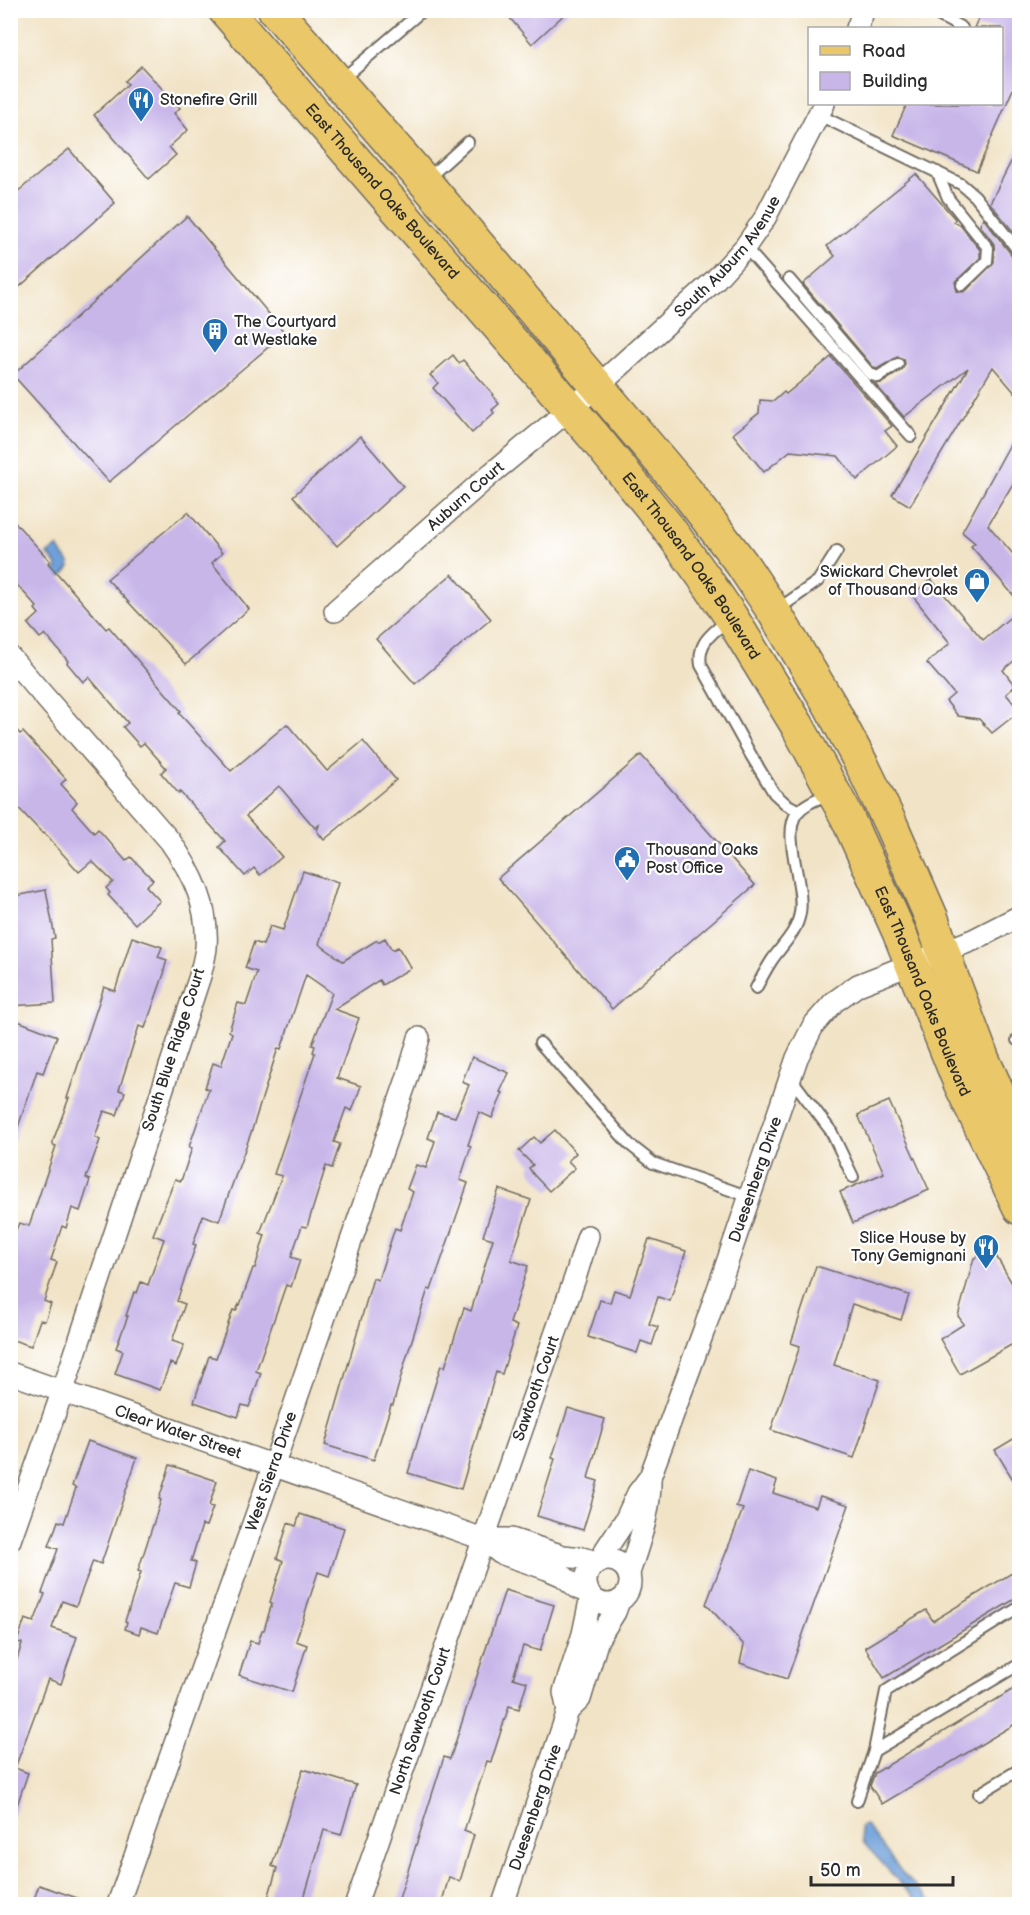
<svg xmlns="http://www.w3.org/2000/svg" width="1030" height="1915" viewBox="0 0 1030 1915" font-family="'Balsamiq Sans',sans-serif">
<style>
.water{fill:#70a0d9;stroke:#4e6682;stroke-width:1.5}
.building{fill:#c8b6e9}
.lines{fill:none;stroke-linecap:round;stroke-linejoin:round}
.lane-casing{stroke:#706b61;stroke-width:14}
.street-casing{stroke:#706b61;stroke-width:24}
.primary-casing{stroke:#706b61;stroke-width:36}
.lane{stroke:#fff;stroke-width:10}
.street{stroke:#fff;stroke-width:21}
.primary{stroke:#eac769;stroke-width:33}
.labels{text-anchor:middle;dominant-baseline:central;stroke-width:4.5;stroke-linejoin:round;paint-order:stroke}
.poi-label{font-size:16px;fill:#2b2b2b;stroke:#fff;text-anchor:start}
.street-label{font-size:16px;fill:#2b2b2b;stroke:#fff}
</style>
<rect width="100%" height="100%" fill="#fff"/>
<filter id="ink" filterUnits="userSpaceOnUse"><feTurbulence type="fractalNoise" baseFrequency=".0167" numOctaves="2"/><feDisplacementMap in="SourceGraphic" scale="12" xChannelSelector="R" yChannelSelector="G"/><feConvolveMatrix kernelMatrix="1 2 1 2 8 2 1 2 1" color-interpolation-filters="sRGB"/></filter>
<filter id="wash" filterUnits="userSpaceOnUse"><feTurbulence type="fractalNoise" baseFrequency=".008" numOctaves="4" result="noise"/><feDisplacementMap in="SourceGraphic" scale="24" xChannelSelector="R" yChannelSelector="G"/><feGaussianBlur stdDeviation="1.35" result="paint"/><feColorMatrix in="noise" values="0 0 0 0 0 0 0 0 0 0 0 0 0 0 0 0 0 1.4 0 .05"/><feComposite in="paint" operator="in"/></filter>
<g filter="url(#wash)">
<rect width="100%" height="100%" fill="#f1e3c6"/>
<g class="water">
<polygon points="57,547 69,562 70,567 62,576 59,576 55,574 57,565 48,554"/>
<polygon points="866,1825 904,1875 934,1904 919,1904 862,1841 860,1827"/>
</g>
<g id="blocks">
<g class="building">
<polygon points="503,10 569,10 532,44"/>
<polygon points="982,10 1020,10 1020,73 977,171 893,135 907,104 1002,104 1002,28 974,28"/>
<polygon points="141,66 180,108 174,113 188,130 169,147 176,155 149,179 94,115 128,84 125,81"/>
<polygon points="1020,144 1020,240 990,203"/>
<polygon points="69,149 115,203 10,295 10,198"/>
<polygon points="916,174 955,219 954,222 960,225 980,250 980,258 955,282 957,291 963,292 967,290 994,262 994,244 980,225 983,218 1014,258 1020,260 1020,399 993,367 910,506 892,495 968,368 904,417 875,384 882,383 902,370 905,364 904,359 897,357 877,369 874,368 803,284 835,256 827,246"/>
<polygon points="187,216 285,333 109,482 13,375"/>
<polygon points="453,355 459,363 463,360 493,394 492,395 499,404 492,410 494,413 472,433 433,388 438,383 430,375"/>
<polygon points="831,357 892,426 885,431 897,446 857,480 838,456 790,451 764,472 733,434 759,413 760,400 774,401 784,392 786,394"/>
<polygon points="1020,426 1020,472 988,525 1020,562 1020,603 971,546 975,543 962,532"/>
<polygon points="360,436 403,486 337,546 293,496"/>
<polygon points="188,512 222,553 212,563 249,609 186,664 107,579"/>
<polygon points="10,517 50,561 48,563 106,629 109,627 181,711 179,713 231,771 287,724 327,771 363,741 396,780 324,840 317,831 319,825 315,828 279,786 246,816 282,857 260,875 254,868 245,876 219,847 225,841 180,792 179,794 161,773 166,768 144,743 140,746 123,727 128,723 89,677 83,682 67,663 68,661 45,634 40,638 28,624 39,614 35,609 37,607 10,577"/>
<polygon points="452,574 491,619 415,684 376,639"/>
<polygon points="931,579 983,640 1020,609 1020,656 1003,670 1015,686 1006,694 1020,711 992,733 979,719 958,716 946,701 954,694 927,663 950,643 912,595"/>
<polygon points="10,723 20,734 23,732 66,779 61,784 77,802 72,808 94,833 98,829 126,861 131,857 153,880 146,886 160,901 135,924 108,895 110,893 106,888 113,882 92,861 79,872 44,833 43,834 10,799"/>
<polygon points="641,755 755,885 612,1009 498,878"/>
<polygon points="303,871 338,883 319,944 343,961 377,940 378,942 385,938 392,950 398,947 411,968 382,985 379,980 334,1009 359,1018 337,1078 361,1086 352,1111 346,1108 334,1142 340,1144 332,1168 326,1166 307,1227 302,1226 291,1257 300,1260 291,1287 286,1285 256,1371 261,1373 249,1407 242,1405 238,1417 194,1402 209,1356 216,1358 233,1310 236,1311 239,1304 240,1305 253,1268 255,1268 265,1235 260,1233 282,1176 274,1174 315,1053 313,1052 315,1046 312,1045 332,993 306,975 281,1049 278,1048 252,1130 219,1221 203,1215 193,1244 196,1245 177,1301 185,1304 172,1341 184,1345 176,1366 170,1363 160,1390 115,1374 123,1351 116,1348 128,1316 126,1316 134,1292 137,1293 141,1282 148,1285 164,1239 153,1235 175,1179 181,1181 192,1148 189,1147 209,1089 205,1088 213,1063 221,1066 232,1033 229,1031 238,1003 246,1005 257,972 245,968 254,942 263,945 270,926 283,930"/>
<polygon points="46,890 55,938 51,939 55,1003 10,1006 10,897"/>
<polygon points="132,937 162,947 158,957 167,960 164,970 165,971 145,1028 139,1026 119,1090 125,1092 117,1115 104,1111 95,1137 100,1140 86,1178 90,1180 80,1211 72,1208 66,1228 62,1226 51,1260 57,1262 44,1301 51,1304 45,1321 40,1320 31,1346 10,1339 10,1233 14,1235 19,1223 29,1226 56,1146 53,1145 53,1141 69,1098 67,1098 104,987 115,991"/>
<polygon points="10,1018 57,1036 43,1073 37,1071 13,1142 10,1141"/>
<polygon points="472,1057 509,1073 500,1092 503,1093 492,1118 479,1112 468,1145 471,1146 460,1180 468,1183 431,1290 428,1289 406,1359 393,1405 391,1405 374,1460 325,1445 373,1278 378,1280 395,1228 400,1230 413,1192 407,1189 416,1165 426,1168 435,1141 428,1138 437,1112 455,1117 469,1085 462,1082"/>
<polygon points="889,1101 929,1190 853,1223 840,1192 884,1173 858,1115"/>
<polygon points="555,1130 576,1153 568,1161 575,1168 549,1191 533,1174 529,1168 533,1165 519,1151 534,1137 540,1143"/>
<polygon points="499,1189 531,1200 511,1260 528,1266 510,1323 517,1326 502,1374 496,1372 461,1489 408,1473 441,1365 445,1367 464,1308 471,1311 493,1239 483,1236"/>
<polygon points="649,1239 686,1251 670,1301 658,1297 649,1324 658,1327 652,1345 641,1341 637,1353 588,1337 600,1300 610,1303 614,1290 630,1295"/>
<polygon points="992,1249 1020,1297 1020,1340 960,1374 940,1339 964,1324 958,1316 974,1258"/>
<polygon points="816,1266 909,1295 901,1320 852,1304 834,1365 880,1380 854,1458 771,1430 800,1346 791,1343"/>
<polygon points="568,1408 605,1419 588,1478 598,1481 583,1530 537,1516 555,1459 552,1458"/>
<polygon points="1020,1435 1020,1491 995,1450"/>
<polygon points="88,1441 137,1458 101,1564 93,1561 76,1606 62,1601 52,1628 77,1637 61,1684 48,1679 15,1768 28,1773 13,1817 10,1817 10,1682 22,1643 17,1642 25,1619 34,1622 45,1594 42,1593 58,1549 49,1546 58,1521 64,1523 76,1488 72,1486"/>
<polygon points="170,1465 217,1481 209,1506 213,1507 206,1526 202,1525 191,1561 196,1563 189,1587 175,1583 158,1633 141,1627 139,1634 125,1629 127,1622 125,1621 141,1572 138,1571 161,1500 159,1499"/>
<polygon points="748,1471 777,1481 773,1493 816,1507 820,1496 849,1505 787,1679 740,1663 744,1645 706,1604 743,1509 736,1507"/>
<polygon points="300,1514 344,1528 329,1576 318,1572 296,1641 307,1645 292,1692 239,1675 250,1641 258,1643 262,1630 264,1630 272,1603 270,1602 283,1561 277,1558 288,1523 296,1526"/>
<polygon points="1020,1568 1020,1596 884,1678 865,1647 926,1610 933,1621"/>
<polygon points="505,1590 554,1605 540,1651 523,1646 513,1678 527,1682 519,1709 509,1706 491,1762 487,1761 464,1831 474,1835 460,1881 449,1877 441,1905 397,1905 444,1757 450,1759"/>
<polygon points="1020,1685 1020,1721 882,1804 870,1786 875,1773"/>
<polygon points="303,1769 356,1785 341,1835 324,1830 302,1905 266,1905 277,1868 272,1866"/>
<polygon points="39,1885 89,1902 88,1905 32,1905"/>
</g>
</g>
</g>
<g filter="url(#ink)">
<use href="#blocks" fill-opacity="0" stroke="#706b61" stroke-width="1.5"/>
<g class="lines">
<g class="lane-casing">
<g id="lane">
<polyline points="929,10 962,28"/>
<polyline points="341,80 423,10"/>
<polyline points="819,115 961,184 975,196 1020,253"/>
<polyline points="937,172 948,198 988,248 987,261 962,285"/>
<polyline points="427,179 468,142"/>
<polyline points="745,247 911,436"/>
<polyline points="789,279 870,374 878,377 898,364"/>
<polyline points="777,610 818,581 837,551"/>
<path d="M728 620C712 633 697 643 701 665L752 757 774 793 786 804 799 811"/>
<path d="M756 988C761 979 766 969 772 960 783 944 797 932 800 913 805 885 781 834 797 813 805 803 818 799 829 794"/>
<polyline points="1017,1040 1020,1040"/>
<polyline points="540,1043 629,1144 653,1163 750,1197"/>
<polyline points="790,1077 831,1131 853,1177"/>
<polyline points="874,1751 1020,1664"/>
<polyline points="979,1794 1020,1769"/>
<polyline points="857,1801 874,1751 886,1691 1020,1607"/>
</g>
</g>
<g class="street-casing">
<g id="street">
<polyline points="857,28 864,10"/>
<path id="s1" d="M335 611 492 473 598 386 715 280 745 247 765 218 824 104"/>
<path d="M10 657 170 841C193 874 209 906 206 948 205 957 202 967 200 976L63 1390 10 1540"/>
<path id="s2" d="M10 1373 483 1539 500 1553 547 1569 563 1576 579 1589 588 1592"/>
<polyline points="483,1539 511,1539 563,1556 582,1558 597,1562"/>
<circle cx="608" cy="1582" r="22"/>
<path id="s3" d="M602 1560 606 1549 626 1519 638 1493 650 1477 704 1330 797 1058 813 1026 834 1002 858 985 973 940 1020 916"/>
<path d="M629 1573C639 1542 651 1511 650 1478"/>
<polyline points="568,1711 564,1692 583,1634 591,1596"/>
<path id="s4" d="M118 1904 264 1493 407 1079 419 1038"/>
<path id="s5" d="M356 1904C430 1695 502 1484 576 1275L588 1236"/>
<path id="s6" d="M503 1904 568 1711 580 1699 598 1639 615 1612 619 1601"/>
</g>
</g>
<g class="primary-casing">
<g id="primary">
<path id="s7" d="M225 10 592 434 666 525 706 580 731 617 797 725 847 817 899 932 960 1083 1020 1208"/>
<polyline points="275,10 424,181 686,491 742,564 774,612 830,705 863,767 891,825 932,919 952,978 983,1060 1020,1141"/>
</g>
</g>
<use href="#lane" class="lane"/>
<use href="#street" class="street"/>
<use href="#primary" class="primary"/>
</g>
</g>
<defs>
<g id="restaurant-pin" transform="scale(1.35)"><path d="M0 17L-7.5 6A9.5 9.5 0 1 1 7.5 6Z" fill="#1f6fb2" stroke="#fff"/><path d="M-5-6h1v4h1v-4h1v4h1v-4h1v5L-1.5 .5V6h-2V.5L-5-1ZM5-6V6H3V1.5H1.5Q1.5-4 5-6Z" fill="#fff"/></g>
<g id="building-pin" transform="scale(1.35)"><path d="M0 17L-7.5 6A9.5 9.5 0 1 1 7.5 6Z" fill="#1f6fb2" stroke="#fff"/><path d="M-4-6H4V6H1V3H-1V6H-4ZM-2.5-4.3h1.7v1.8h-1.7ZM.8-4.3h1.7v1.8H.8ZM-2.5-1h1.7V.8h-1.7ZM.8-1h1.7V.8H.8Z" fill="#fff"/></g>
<g id="shop-pin" transform="scale(1.35)"><path d="M0 17L-7.5 6A9.5 9.5 0 1 1 7.5 6Z" fill="#1f6fb2" stroke="#fff"/><path d="M-5-2.5h2.3a2.7 3.5 0 0 1 5.4 0H5L5.5 6h-11ZM-1.5-2.5h3a1.5 2.3 0 0 0-3 0Z" fill="#fff"/></g>
<g id="civic-pin" transform="scale(1.35)"><path d="M0 17L-7.5 6A9.5 9.5 0 1 1 7.5 6Z" fill="#1f6fb2" stroke="#fff"/><path d="M-.6-6.5H3V-4.5H.6V-3L4-1V1h2V6H-6V1h2V-1L-.6-3ZM-1.2 2.5V6h2.4V2.5Z" fill="#fff"/></g>
</defs>
<g fill-rule="evenodd">
<use href="#restaurant-pin" x="141" y="100"/>
<use href="#building-pin" x="215" y="331"/>
<use href="#shop-pin" x="977" y="581"/>
<use href="#civic-pin" x="627" y="859"/>
<use href="#restaurant-pin" x="986" y="1247"/>
</g>
<g class="labels">
<g class="poi-label">
<text x="160" y="100">Stonefire Grill</text>
<text x="234" y="322">The Courtyard<tspan x="234" dy="18">at Westlake</tspan></text>
<text x="958" y="572" text-anchor="end">Swickard Chevrolet<tspan x="958" dy="18">of Thousand Oaks</tspan></text>
<text x="646" y="850">Thousand Oaks<tspan x="646" dy="18">Post Office</tspan></text>
<text x="966" y="1238" text-anchor="end">Slice House by<tspan x="966" dy="18">Tony Gemignani</tspan></text>
</g>
<g class="street-label">
<text stroke="none"><textPath href="#s7" startOffset="240">East Thousand Oaks Boulevard</textPath></text>
<text stroke="none"><textPath href="#s1" startOffset="530">South Auburn Avenue</textPath></text>
<text stroke="none"><textPath href="#s1" startOffset="174">Auburn Court</textPath></text>
<text stroke="none"><textPath href="#s7" startOffset="726">East Thousand Oaks Boulevard</textPath></text>
<text stroke="none"><textPath href="#s7" startOffset="1212">East Thousand Oaks Boulevard</textPath></text>
<text transform="translate(174 1050) rotate(-72)">South Blue Ridge Court</text>
<text stroke="none"><textPath href="#s3" startOffset="412">Duesenberg Drive</textPath></text>
<text stroke="none"><textPath href="#s5" startOffset="546">Sawtooth Court</textPath></text>
<text stroke="none"><textPath href="#s2" startOffset="178">Clear Water Street</textPath></text>
<text stroke="none"><textPath href="#s4" startOffset="459">West Sierra Drive</textPath></text>
<text stroke="none"><textPath href="#s5" startOffset="194">North Sawtooth Court</textPath></text>
<text stroke="none"><textPath href="#s6" startOffset="102">Duesenberg Drive</textPath></text>
</g>
</g>
<rect width="1030" height="1915" fill="none" stroke="#fff" stroke-width="36"/>
<rect x="808" y="27" width="195" height="78" fill="#ffffff" stroke="#aaaaaa" stroke-width="1.5"/>
<rect x="820" y="46" width="30" height="9" fill="#eac769" stroke="#aaaaaa" stroke-width="1.5"/>
<text x="862" y="57" font-size="18" fill="#2b2b2b">Road</text>
<rect x="820" y="72" width="30" height="18" fill="#c8b6e9" stroke="#aaaaaa" stroke-width="1.5"/>
<text x="862" y="87" font-size="18" fill="#2b2b2b">Building</text>
<path d="M811 1876v9h142v-9" fill="none" stroke="#2b2b2b" stroke-width="3"/>
<text x="820" y="1876" font-size="18" fill="#2b2b2b" stroke="#ffffff" stroke-width="4.5" paint-order="stroke">50 m</text>
</svg>
